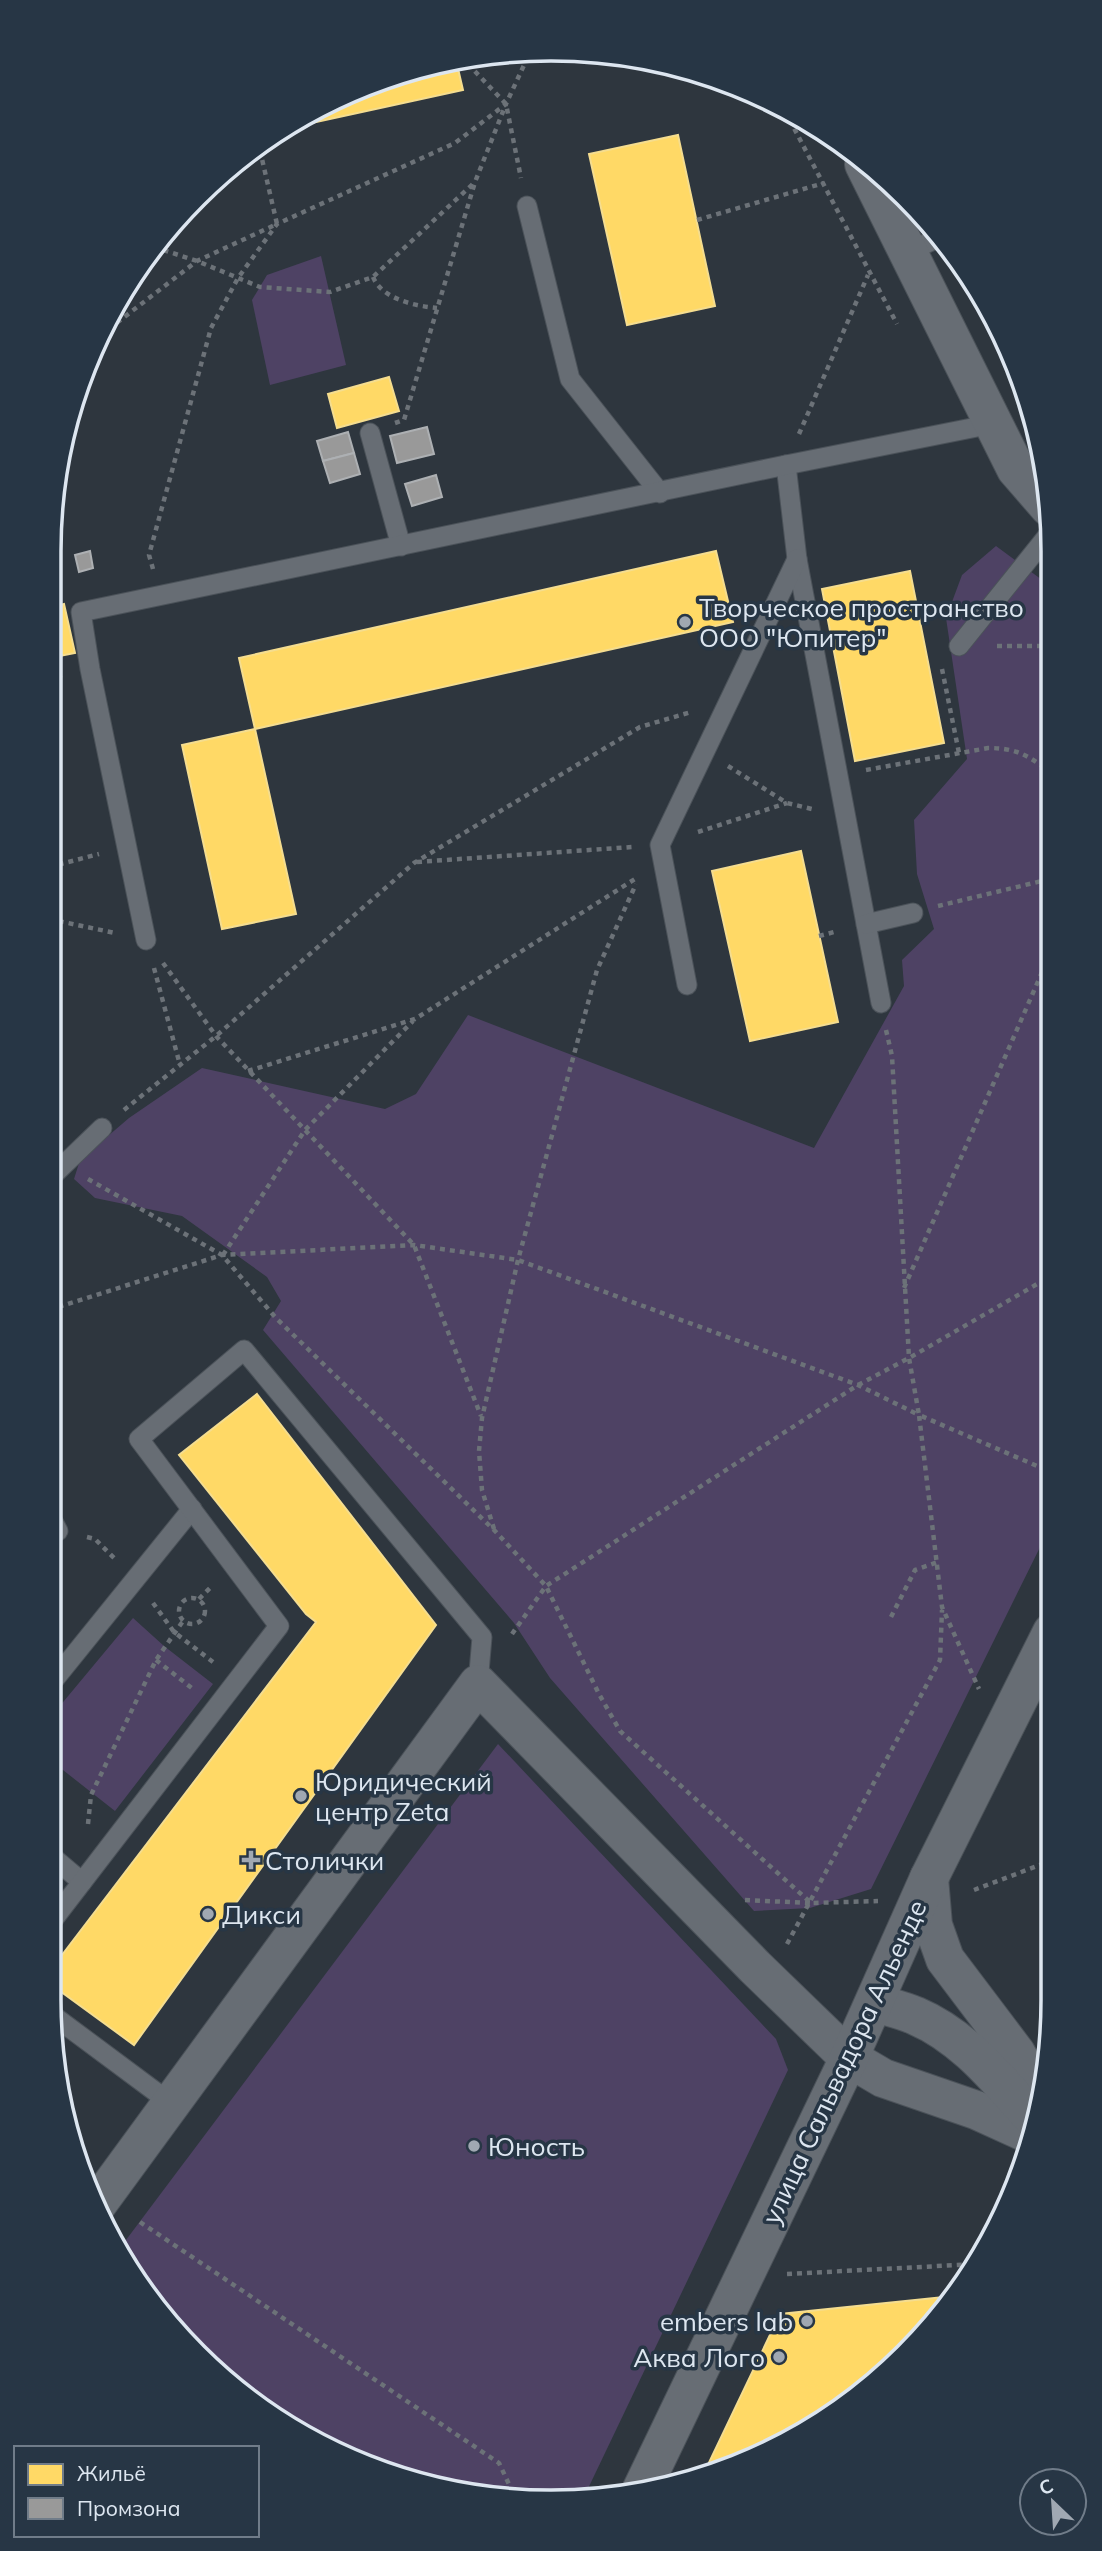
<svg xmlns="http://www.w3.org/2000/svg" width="1102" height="2551" viewBox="0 0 1102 2551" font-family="Mulish,sans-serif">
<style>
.built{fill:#2b3c4e}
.green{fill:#4e4264}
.homes{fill:#ffd966;stroke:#f5dd8f;stroke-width:2}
.industry{fill:#999;stroke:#adb0b3;stroke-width:2}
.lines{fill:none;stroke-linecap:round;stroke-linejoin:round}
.service-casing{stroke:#4b5259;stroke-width:21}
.minor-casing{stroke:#4b5259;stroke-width:40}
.tertiary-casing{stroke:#4b5259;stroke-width:40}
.path{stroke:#6c7278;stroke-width:4.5;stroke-dasharray:5 5;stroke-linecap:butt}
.service{stroke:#676d74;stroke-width:19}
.minor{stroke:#676d74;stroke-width:38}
.tertiary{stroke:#676d74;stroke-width:38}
.poi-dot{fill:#a0a8b2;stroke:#273645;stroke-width:2.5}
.labels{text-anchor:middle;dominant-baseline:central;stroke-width:7;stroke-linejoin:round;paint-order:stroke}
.poi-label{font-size:26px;fill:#dde6f0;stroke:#273645;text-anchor:start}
.street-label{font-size:26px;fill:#dde6f0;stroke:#273645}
.rim{fill:none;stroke:#dde6f0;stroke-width:3.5}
</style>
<rect width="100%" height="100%" fill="#2e363e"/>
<polygon class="built" points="980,297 1001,329 1013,369"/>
<g class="green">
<polygon points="321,256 346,365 270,385 252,300 267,275"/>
<polygon points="996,546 1049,585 1052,1523 871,1889 810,1908 754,1911 550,1678 514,1623 263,1330 281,1301 267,1277 182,1216 95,1198 74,1179 80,1160 129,1118 202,1068 385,1109 416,1094 468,1015 814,1148 904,986 902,960 934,929 917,874 914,820 967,759 946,618 962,575"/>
<polygon points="133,1618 164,1646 213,1684 115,1811 49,1759 49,1719"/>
<polygon points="498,1744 776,2039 788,2070 583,2499 551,2502 453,2492 300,2435 173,2331 117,2252"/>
</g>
<g class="homes">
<polygon points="456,60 463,90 284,129 329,101 421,66"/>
<polygon points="678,135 715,306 627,325 589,154"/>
<polygon points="389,377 399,411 337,428 328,394"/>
<polygon points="716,551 733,622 255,729 239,658"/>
<polygon points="910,571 944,743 855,761 822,589"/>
<polygon points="64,604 75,653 49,658 49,608"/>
<polygon points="255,729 296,914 222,929 182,745"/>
<polygon points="801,851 838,1022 750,1041 712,871"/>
<polygon points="257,1394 436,1625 134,2045 49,1983 49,1972 316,1622 306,1614 179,1455"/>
<polygon points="954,2296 929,2331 802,2435 705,2471 780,2314"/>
</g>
<g class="industry">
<polygon points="427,427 434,454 397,463 390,436"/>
<polygon points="348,432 354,453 323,461 317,441"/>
<polygon points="354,453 360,474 330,483 323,461"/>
<polygon points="436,475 442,497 412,506 405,484"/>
<polygon points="90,551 93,568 79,572 75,555"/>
</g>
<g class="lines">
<g class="service-casing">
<g id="service">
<polyline points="527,206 570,379 660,493"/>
<polyline points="908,252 940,237"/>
<polyline points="370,433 401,546"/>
<polyline points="786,465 797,559 881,1003"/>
<polyline points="959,646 1049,534"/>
<polyline points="866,924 913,913"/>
<polyline points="146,940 90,669 81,612 786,465 992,424"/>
<polyline points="687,985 660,845 797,559"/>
<polyline points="49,1179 102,1128"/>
<polyline points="49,1514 58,1531"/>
<polyline points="49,1686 192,1509"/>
<polyline points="49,1854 82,1882"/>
<polyline points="49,1925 279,1626 139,1439 244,1350 482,1637 478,1684"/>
<polyline points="51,2014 172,2104"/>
<polyline points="84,2180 104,2196"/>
</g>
</g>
<g class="minor-casing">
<g id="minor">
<polyline points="929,1878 933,1925 945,1959 1016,2053 1038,2093"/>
<polyline points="96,2206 478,1684 755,1967 849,2058 883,2078 976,2110 1031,2135"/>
</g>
</g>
<g class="tertiary-casing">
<g id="tertiary">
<polyline points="864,164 1016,469 1049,507"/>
<path d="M875 2003C888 2007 903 2010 916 2016 965 2037 998 2080 1033 2118"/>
<polyline points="640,2493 849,2058 929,1878 1052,1632"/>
</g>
</g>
<g class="path">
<polyline points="468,64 506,104 521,178"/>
<polyline points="785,111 897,324"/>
<polyline points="697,220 824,183"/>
<polyline points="154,247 197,261 260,287 330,292 373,277 475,182"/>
<path d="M373 277C382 299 415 306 437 308"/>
<polyline points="101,335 197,261 277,224 262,159"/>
<polyline points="395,423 404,420 475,182 506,104"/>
<polyline points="799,434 868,275"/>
<polyline points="153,569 149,555 211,328 238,278 277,224 455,143 506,104 531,50"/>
<polyline points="49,585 59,594"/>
<polyline points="997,646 1049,646"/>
<polyline points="942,669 959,753"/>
<polyline points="49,678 62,675"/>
<polyline points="728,766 787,803 816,810"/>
<path d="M866 770 988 748C1016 748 1027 755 1049 771"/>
<polyline points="698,832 787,803"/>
<polyline points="417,862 632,847"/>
<polyline points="49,867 99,854"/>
<polyline points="938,906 1050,879"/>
<polyline points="49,919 115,933"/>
<polyline points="819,936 838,931"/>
<polyline points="163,963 216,1036 414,1245 481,1416"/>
<polyline points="154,968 180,1065"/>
<polyline points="886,1030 892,1056 909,1358 919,1415 1044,1469 1052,1494"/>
<polyline points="248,1071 415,1019 638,877"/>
<polyline points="124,1110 216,1036 414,863 640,727 691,712"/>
<polyline points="88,1179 222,1255 276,1318 495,1531 546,1586 599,1694 620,1731 811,1903 878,1901"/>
<polyline points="223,1255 305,1130 413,1021"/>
<polyline points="49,1282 59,1204"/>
<polyline points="904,1288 1050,954"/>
<polyline points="49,1310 222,1255 414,1245 518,1260 858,1385 919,1415 942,1607 979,1689"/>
<polyline points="494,1529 482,1490 479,1451 482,1418 518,1260 597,970 636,884"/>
<polyline points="87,1537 95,1539 115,1559"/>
<circle cx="192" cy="1611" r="13"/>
<polyline points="199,1599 213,1585"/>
<polyline points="153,1603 174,1632 213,1662"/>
<polyline points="891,1617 915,1570 938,1562"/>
<polyline points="512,1634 546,1586 858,1385 909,1358 1051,1276"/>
<polyline points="156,1660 193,1689"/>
<polyline points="88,1824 91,1795 156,1660 183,1621"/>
<polyline points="974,1890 1053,1860"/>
<polyline points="745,1900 810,1903"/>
<polyline points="787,1944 940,1660 942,1610"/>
<polyline points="140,2222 499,2463 516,2499"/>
<polyline points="787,2274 977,2264"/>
</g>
<use href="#service" class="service"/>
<use href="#minor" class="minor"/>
<use href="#tertiary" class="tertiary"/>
</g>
<g class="poi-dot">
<circle cx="685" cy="622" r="7"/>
<circle cx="301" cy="1796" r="7"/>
<path d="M247.5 1849.5h7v7h7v7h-7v7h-7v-7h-7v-7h7z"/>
<circle cx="208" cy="1914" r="7"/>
<circle cx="474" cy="2146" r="7"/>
<circle cx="807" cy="2321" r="7"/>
<circle cx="779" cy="2357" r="7"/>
</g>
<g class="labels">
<g class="poi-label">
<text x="699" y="607">Творческое пространство<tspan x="699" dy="30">ООО "Юпитер"</tspan></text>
<text x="315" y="1781">Юридический<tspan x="315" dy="30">центр Zeta</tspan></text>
<text x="265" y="1860">Столички</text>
<text x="222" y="1914">Дикси</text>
<text x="488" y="2146">Юность</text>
<text x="793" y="2321" text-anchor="end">embers lab</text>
<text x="765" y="2357" text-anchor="end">Аква Лого</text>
</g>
<g class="street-label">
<text transform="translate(844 2062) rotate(-65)">улица Сальвадора Альенде</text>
</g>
</g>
<path d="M0 0H1102V2551H0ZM551 61H551A490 490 0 0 1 1041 551V2000A490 490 0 0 1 551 2490H551A490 490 0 0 1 61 2000V551A490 490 0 0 1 551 61Z" fill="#273645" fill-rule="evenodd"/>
<path class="rim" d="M551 61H551A490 490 0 0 1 1041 551V2000A490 490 0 0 1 551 2490H551A490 490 0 0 1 61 2000V551A490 490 0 0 1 551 61Z"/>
<rect x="14" y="2446" width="245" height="91" fill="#273645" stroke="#707c89" stroke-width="2"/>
<rect x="28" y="2464" width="35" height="21" fill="#ffd966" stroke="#707c89" stroke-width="2"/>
<text x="77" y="2481" font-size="21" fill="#dde6f0">Жильё</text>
<rect x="28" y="2498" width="35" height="21" fill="#999999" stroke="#707c89" stroke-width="2"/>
<text x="77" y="2516" font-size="21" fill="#dde6f0">Промзона</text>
<g transform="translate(1053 2502) rotate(335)"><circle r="33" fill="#273645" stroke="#707c89" stroke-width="2"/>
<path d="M0-5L12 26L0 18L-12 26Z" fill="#a0a8b2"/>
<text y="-10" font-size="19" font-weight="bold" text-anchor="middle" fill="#dde6f0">С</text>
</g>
</svg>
